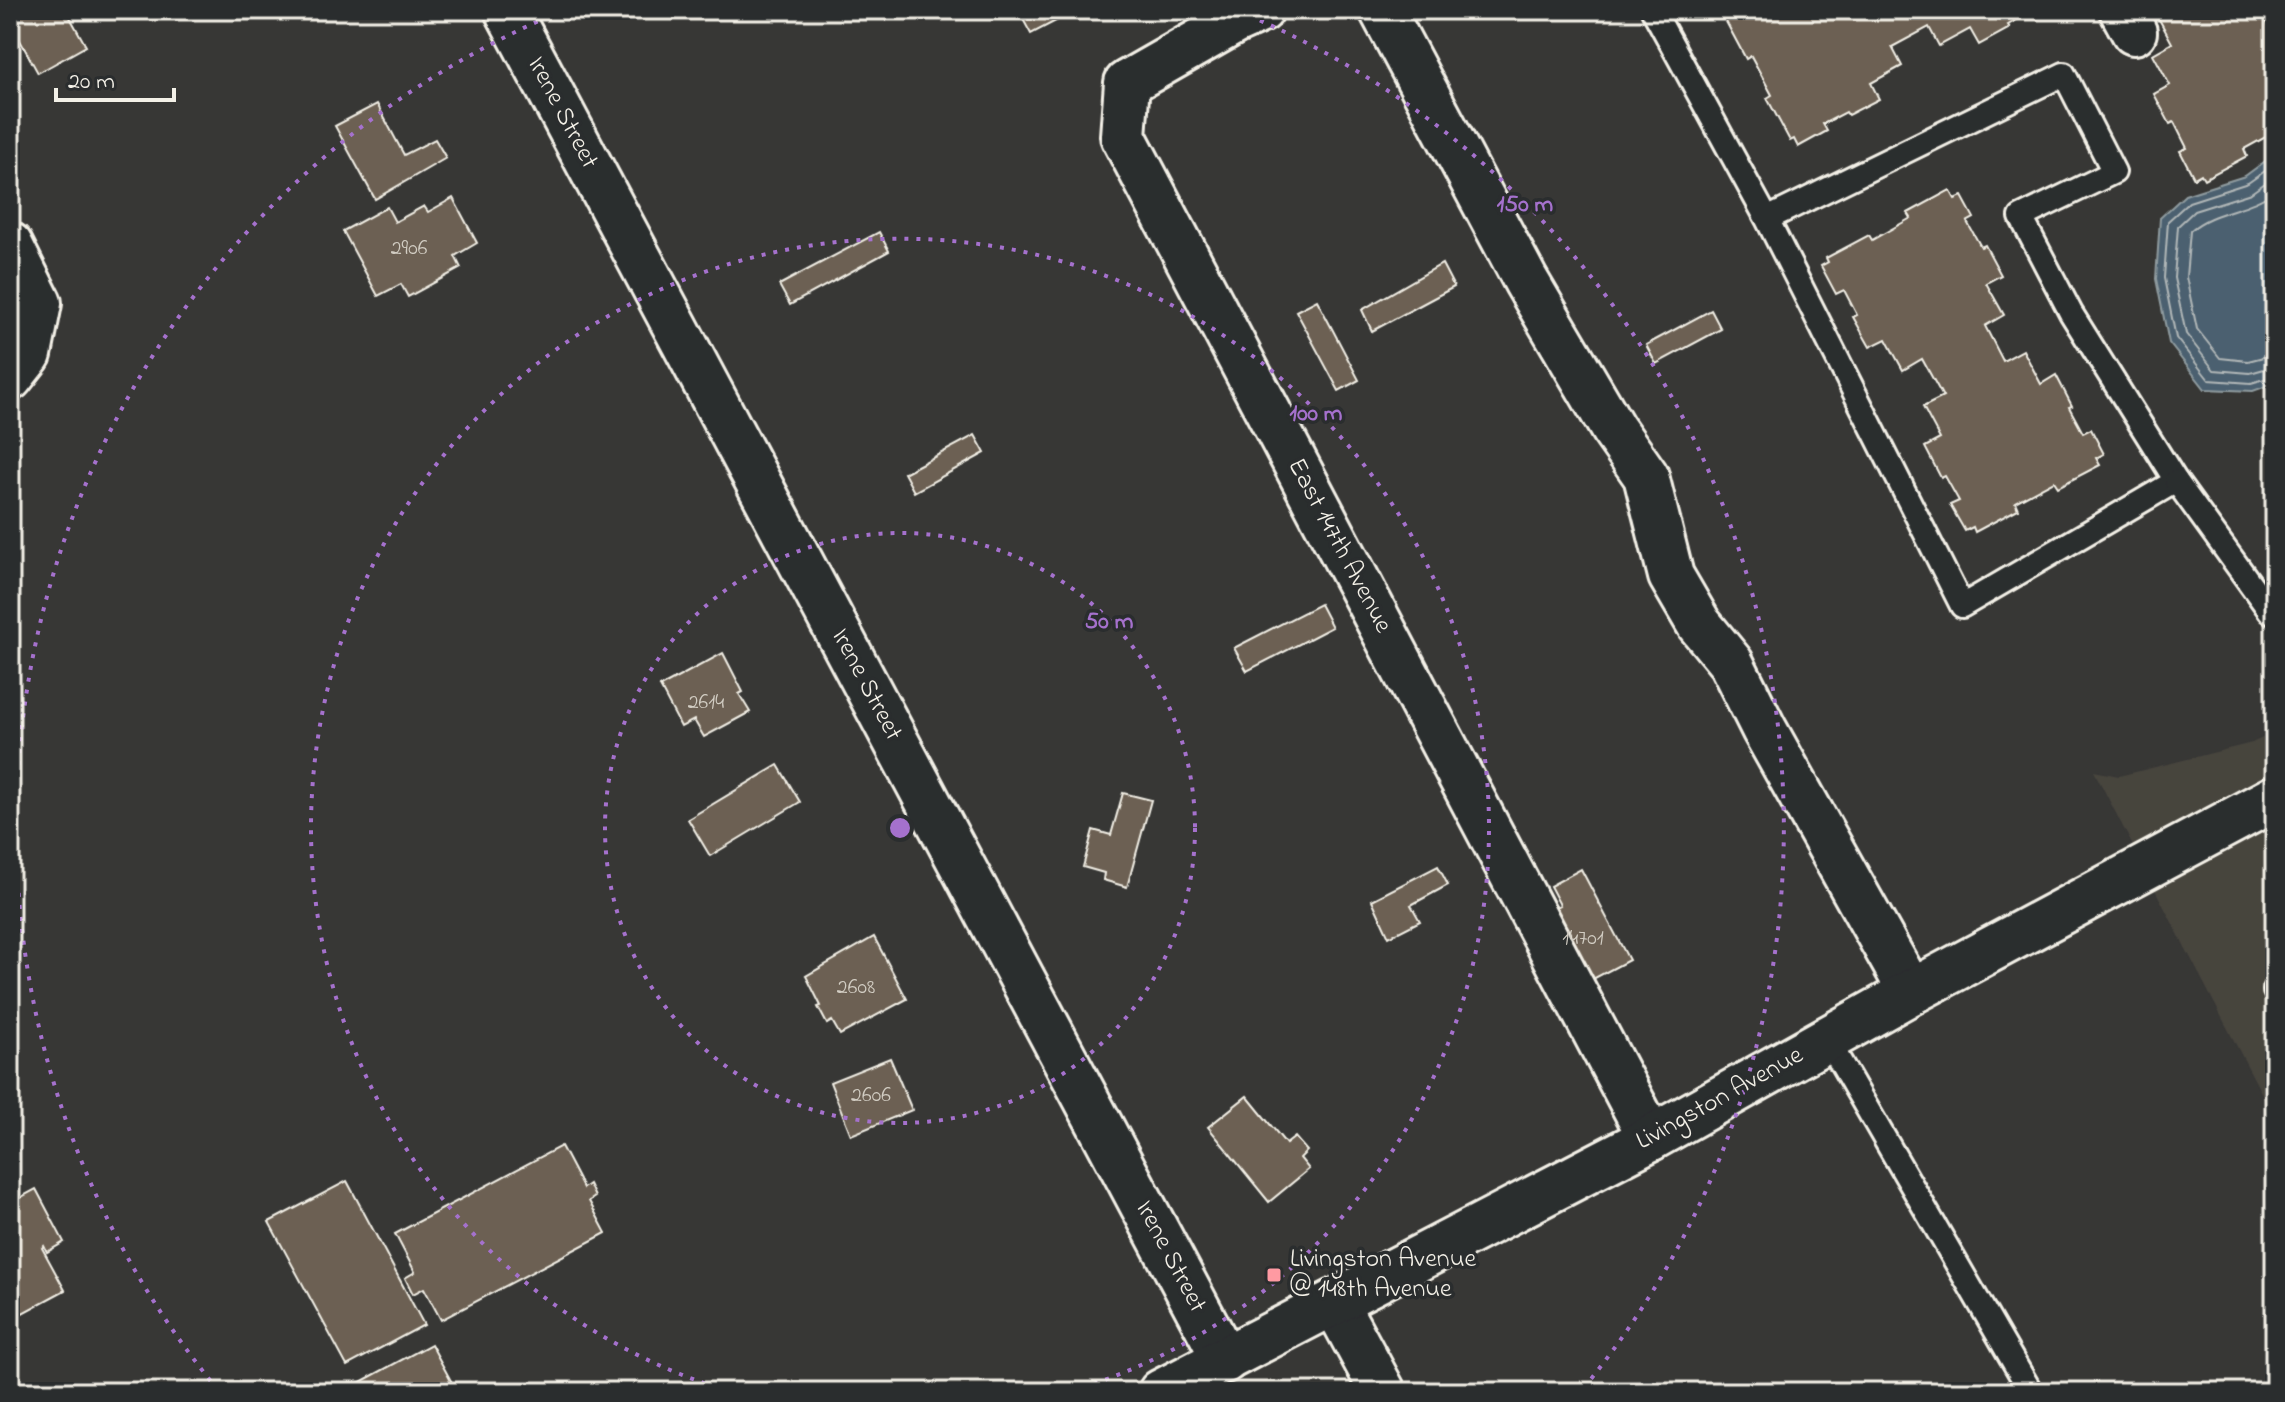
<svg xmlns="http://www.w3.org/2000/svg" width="2285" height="1402" viewBox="0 0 2285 1402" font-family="'Indie Flower',sans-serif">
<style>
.built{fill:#47443e}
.water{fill:#4c616f;stroke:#8f9b9f;stroke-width:2}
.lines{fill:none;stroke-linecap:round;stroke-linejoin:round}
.shore{stroke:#b1b7b8;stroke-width:2}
.building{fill:#6c6153;stroke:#f4f1e8;stroke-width:2}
.service-casing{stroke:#f4f1e8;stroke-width:28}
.minor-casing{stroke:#f4f1e8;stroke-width:50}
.tertiary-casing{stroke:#f4f1e8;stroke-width:50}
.service{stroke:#2a2d2e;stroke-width:22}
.minor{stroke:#2a2d2e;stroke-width:44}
.tertiary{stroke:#2a2d2e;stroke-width:44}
.ring{fill:none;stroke:#a571cd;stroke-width:4;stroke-dasharray:4 8}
.poi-dot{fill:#ff9aa2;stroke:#2a2d2e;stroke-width:3}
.labels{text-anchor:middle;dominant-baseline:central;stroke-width:7;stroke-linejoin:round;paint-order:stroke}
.number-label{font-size:22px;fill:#d2cdc3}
.street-label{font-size:26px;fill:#f4f1e8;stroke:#2a2d2e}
.poi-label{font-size:26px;fill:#f4f1e8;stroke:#2a2d2e;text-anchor:start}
.centre{fill:#a571cd;stroke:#2a2d2e;stroke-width:4}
.ring-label{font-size:24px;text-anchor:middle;font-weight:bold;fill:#a571cd;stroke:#2a2d2e;stroke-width:7;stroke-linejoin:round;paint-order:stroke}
</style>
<rect width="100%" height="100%" fill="#373735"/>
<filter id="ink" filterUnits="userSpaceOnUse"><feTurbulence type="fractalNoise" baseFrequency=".0125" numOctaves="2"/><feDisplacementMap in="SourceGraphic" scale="16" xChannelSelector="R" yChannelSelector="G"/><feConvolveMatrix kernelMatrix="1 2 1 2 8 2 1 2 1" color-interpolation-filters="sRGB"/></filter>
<g filter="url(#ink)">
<g class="built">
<polygon points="2275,732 2275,776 2135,850 2094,771 2119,776 2252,743"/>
<polygon points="2275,821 2275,1119 2153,886"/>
</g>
<polygon class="water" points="2275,154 2275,383 2253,391 2205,389 2169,343 2156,279 2160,218 2185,195 2245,176"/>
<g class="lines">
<g class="shore">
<polyline points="2275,164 2248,183 2189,202 2168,221 2164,278 2176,338 2209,380 2251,383 2275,376"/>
<polyline points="2275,176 2251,193 2194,211 2178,226 2174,278 2186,334 2214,370 2250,373 2275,366"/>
<path d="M2275 191C2248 211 2213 210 2190 231L2186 277 2197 329 2220 358 2248 361 2275 354"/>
</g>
</g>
<g class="building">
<polygon points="10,10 66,10 86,46 38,73 16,33 12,35 10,32"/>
<polygon points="1018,10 1077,10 1031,34"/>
<polygon points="1732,10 2055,10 2037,19 2033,11 2008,25 2010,28 1979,45 1970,29 1939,46 1929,27 1892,47 1902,66 1871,83 1879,99 1848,115 1846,112 1823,124 1827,131 1798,147 1794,139 1790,141 1767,98 1772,95 1751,56 1746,59 1723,16"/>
<polygon points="2154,10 2260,10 2271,30 2275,28 2275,132 2244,149 2247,156 2204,179 2201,174 2194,178 2180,151 2187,148 2174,122 2170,124 2154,94 2170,85 2153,54 2172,43"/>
<polygon points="377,104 404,155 435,139 446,158 375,199 335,126"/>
<polygon points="1950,190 1955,199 1962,196 1974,218 1967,222 1981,247 1985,245 2001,275 1986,283 2004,315 1985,326 2003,361 2023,350 2041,384 2056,375 2072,406 2069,407 2083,433 2091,429 2104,454 2096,458 2100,465 2058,487 2054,481 2015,502 2018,509 1975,532 1973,527 1965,531 1950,505 1959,501 1945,476 1941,478 1925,447 1940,439 1923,407 1943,397 1922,359 1903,370 1886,339 1870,347 1853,317 1857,315 1844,290 1836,294 1821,266 1828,262 1826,258 1869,235 1872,240 1911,218 1908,213"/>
<polygon points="453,198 477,243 455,256 461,268 408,297 401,284 378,296 343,231 387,207 395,222 424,206 428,212"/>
<polygon points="879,232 889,251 790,305 779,285"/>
<polygon points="1442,264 1454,287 1372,331 1362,310"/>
<polygon points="1317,300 1359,380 1339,391 1296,311"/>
<polygon points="1711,310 1721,329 1656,364 1646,345"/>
<polygon points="975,435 985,453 914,492 904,473"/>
<polygon points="1320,604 1332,627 1247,671 1234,648"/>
<polygon points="723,653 743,692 739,694 750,712 704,737 694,720 681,727 660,687"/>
<polygon points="778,765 800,802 710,856 688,819"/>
<polygon points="1123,793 1151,800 1127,887 1103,880 1104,873 1083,867 1093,830 1111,835"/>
<polygon points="1438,866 1448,885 1411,905 1420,921 1389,937 1372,900"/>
<polygon points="1581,869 1629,960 1574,989 1536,918 1560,905 1550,886"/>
<polygon points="874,937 907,999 840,1035 832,1021 827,1024 818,1007 821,1006 806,976"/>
<polygon points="890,1058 912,1110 851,1135 830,1082"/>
<polygon points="1247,1096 1286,1144 1295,1137 1307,1151 1300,1158 1309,1169 1269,1202 1208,1127"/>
<polygon points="561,1146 583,1188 589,1184 595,1197 589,1201 606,1233 441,1320 424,1288 413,1294 405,1278 415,1272 395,1234"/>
<polygon points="347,1181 424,1325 347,1366 269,1222"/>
<polygon points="36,1189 64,1242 47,1252 44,1246 42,1248 65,1290 17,1316 10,1304 10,1203"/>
<polygon points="431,1344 457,1392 359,1392 355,1385"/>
</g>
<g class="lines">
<g class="service-casing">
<g id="service">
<polyline points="1653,10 1767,219 2064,74 2114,172 2021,217 2071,313 2176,481 1962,606 1767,219"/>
<polyline points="2176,481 2270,611 2275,611"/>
<polyline points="2275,990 2275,991"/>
<polyline points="1827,1039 2031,1392"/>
</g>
</g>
<g class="minor-casing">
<g id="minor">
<polyline points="507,10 1225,1360"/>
<polyline points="1261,10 1234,22 1127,83 1123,136 1651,1138"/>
<polyline points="1382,10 1526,281 1613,429 1646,476 1671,576 1699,624 1731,663 1764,729 1911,992"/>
<polyline points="2122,10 2134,32"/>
<polyline points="10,245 39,303 29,354 10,378"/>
<polyline points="1335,1303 1383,1392"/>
</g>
</g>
<g class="tertiary-casing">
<polyline id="tertiary" points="1161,1392 1651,1138 1911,992 2275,798"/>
</g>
<use href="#service" class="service"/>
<use href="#minor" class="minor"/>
<use href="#tertiary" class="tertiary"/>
</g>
</g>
<g class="ring">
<circle cx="900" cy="828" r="295"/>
<path d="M728 1391A589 589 0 1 1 1072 1391"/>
<path d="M218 1390A884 884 0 0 1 562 11M1238 11A884 884 0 0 1 1582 1390"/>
</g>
<rect class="poi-dot" x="1266" y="1267" width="16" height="16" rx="4"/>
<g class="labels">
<g class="number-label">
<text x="409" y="249">2906</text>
<text x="706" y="703">2614</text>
<text x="1583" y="939">14701</text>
<text x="856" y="988">2608</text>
<text x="871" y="1096">2606</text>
</g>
<g class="street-label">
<text transform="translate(562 113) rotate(62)">Irene Street</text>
<text transform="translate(1339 546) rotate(62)">East 147th Avenue</text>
<text transform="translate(866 685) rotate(62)">Irene Street</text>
<text transform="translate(1720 1099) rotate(-29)">Livingston Avenue</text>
<text transform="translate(1170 1257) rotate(62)">Irene Street</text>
</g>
<g class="poi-label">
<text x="1290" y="1260">Livingston Avenue<tspan x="1290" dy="30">@ 148th Avenue</tspan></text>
</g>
</g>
<circle cx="900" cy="828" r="12" class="centre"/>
<g class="ring-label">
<text x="1525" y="211">150 m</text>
<text x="1316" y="420">100 m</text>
<text x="1109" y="628">50 m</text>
</g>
<rect width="2285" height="1402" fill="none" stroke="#2a2d2e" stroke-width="40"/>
<rect x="20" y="20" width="2245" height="1362" fill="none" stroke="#f4f1e8" stroke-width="3" filter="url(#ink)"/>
<path d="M56 88v12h118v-12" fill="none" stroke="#f4f1e8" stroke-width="4"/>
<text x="68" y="88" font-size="24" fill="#f4f1e8" stroke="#2a2d2e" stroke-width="6" paint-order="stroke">20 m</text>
</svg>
